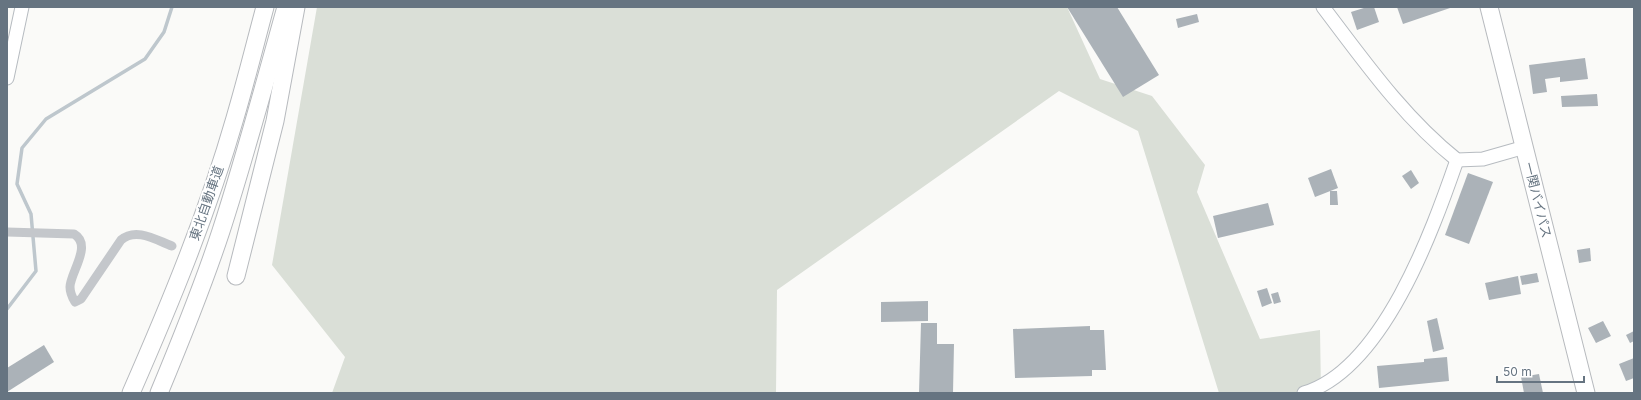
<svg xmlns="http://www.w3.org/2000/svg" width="1641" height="400" viewBox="0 0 1641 400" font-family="Inter,'Noto Sans JP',sans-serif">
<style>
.green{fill:#dadfd7}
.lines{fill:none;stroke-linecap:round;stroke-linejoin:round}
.stream{stroke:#bec7cd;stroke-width:3.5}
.building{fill:#abb2b8}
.secondary-casing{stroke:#b6bbc0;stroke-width:15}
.highway-casing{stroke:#b7babe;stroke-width:19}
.street{stroke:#c4c7cb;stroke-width:9}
.secondary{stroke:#fff;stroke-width:13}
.highway{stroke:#fff;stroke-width:17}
.labels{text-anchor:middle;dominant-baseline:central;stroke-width:4;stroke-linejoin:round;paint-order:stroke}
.street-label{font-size:13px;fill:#667481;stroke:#fff}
</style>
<rect width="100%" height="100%" fill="#fafaf8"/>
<polygon class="green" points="317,7 1067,7 1100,79 1152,96 1205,165 1197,192 1260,339 1320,330 1321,393 1219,393 1138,131 1059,91 777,290 776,393 332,393 345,357 272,265"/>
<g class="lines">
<polyline class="stream" points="7,309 36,271 31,214 17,184 22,148 46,119 145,59 164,32 172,7"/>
</g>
<g class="building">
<polygon points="1067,7 1117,7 1159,75 1123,97"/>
<polygon points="1367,7 1374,7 1379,22 1357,30 1351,12"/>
<polygon points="1397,7 1453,7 1403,24"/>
<polygon points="1197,14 1199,22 1178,28 1176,19"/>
<polygon points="1585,58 1588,79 1560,82 1560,77 1545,79 1547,92 1533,94 1529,65"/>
<polygon points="1597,94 1598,106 1562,107 1561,96"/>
<polygon points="1331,169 1338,188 1315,197 1308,178"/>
<polygon points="1411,170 1419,183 1411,189 1402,176"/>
<polygon points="1468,173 1493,182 1469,244 1445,235"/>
<polygon points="1330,191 1337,191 1338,205 1330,205"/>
<polygon points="1268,203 1274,225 1218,238 1213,216"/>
<polygon points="1590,248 1591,261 1579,263 1577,250"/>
<polygon points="1537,273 1539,282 1522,285 1520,276"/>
<polygon points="1518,276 1521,294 1489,300 1485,283"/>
<polygon points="1267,288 1272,303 1262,307 1257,291"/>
<polygon points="1278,292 1281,302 1274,304 1271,294"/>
<polygon points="928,301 928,321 881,322 881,302"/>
<polygon points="1437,318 1444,349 1433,352 1427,321"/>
<polygon points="1603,321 1611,336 1596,343 1588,328"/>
<polygon points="921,323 937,323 937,344 954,344 953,393 919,393"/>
<polygon points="1090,326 1090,330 1104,330 1106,370 1092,370 1092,376 1015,378 1013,329"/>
<polygon points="1634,331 1634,341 1630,343 1626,335"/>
<polygon points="44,345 54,362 7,392 7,368"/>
<polygon points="1447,357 1449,381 1379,388 1377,366 1424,362 1424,359"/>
<polygon points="1634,358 1634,378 1626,381 1619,364"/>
<polygon points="1539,374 1543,393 1524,393 1521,377"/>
</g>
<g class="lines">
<g class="secondary-casing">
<g id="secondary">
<path d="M1323 7C1364 61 1404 118 1457 160L1483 159 1525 147"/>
<polyline points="7,78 22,7"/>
<path d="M1304 393C1383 369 1432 232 1457 160"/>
</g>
</g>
<g class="highway-casing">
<g id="highway">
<polyline points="1489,7 1586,393"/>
<polyline points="236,276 275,121 296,7"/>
<path d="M131 393C170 304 208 212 235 118 246 81 255 44 265 7"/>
<path d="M159 393C181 340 203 286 221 231 245 157 265 82 286 7"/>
</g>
</g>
<path class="street" d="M7 232 74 234C93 245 70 273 70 287 70 293 72 297 75 302L81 299 121 240C136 227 156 240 172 246"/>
<use href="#secondary" class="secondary"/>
<use href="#highway" class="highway"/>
</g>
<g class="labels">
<g class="street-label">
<text transform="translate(1538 200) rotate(76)">一関バイパス</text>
<text transform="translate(206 203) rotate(-71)">東北自動車道</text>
</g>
</g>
<rect width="1641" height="400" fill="none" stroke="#667481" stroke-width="16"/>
<path d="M1497 376v6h87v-6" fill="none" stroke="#667481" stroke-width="2"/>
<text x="1503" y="376" font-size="12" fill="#667481" stroke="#ffffff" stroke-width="3" paint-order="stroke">50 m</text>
</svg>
